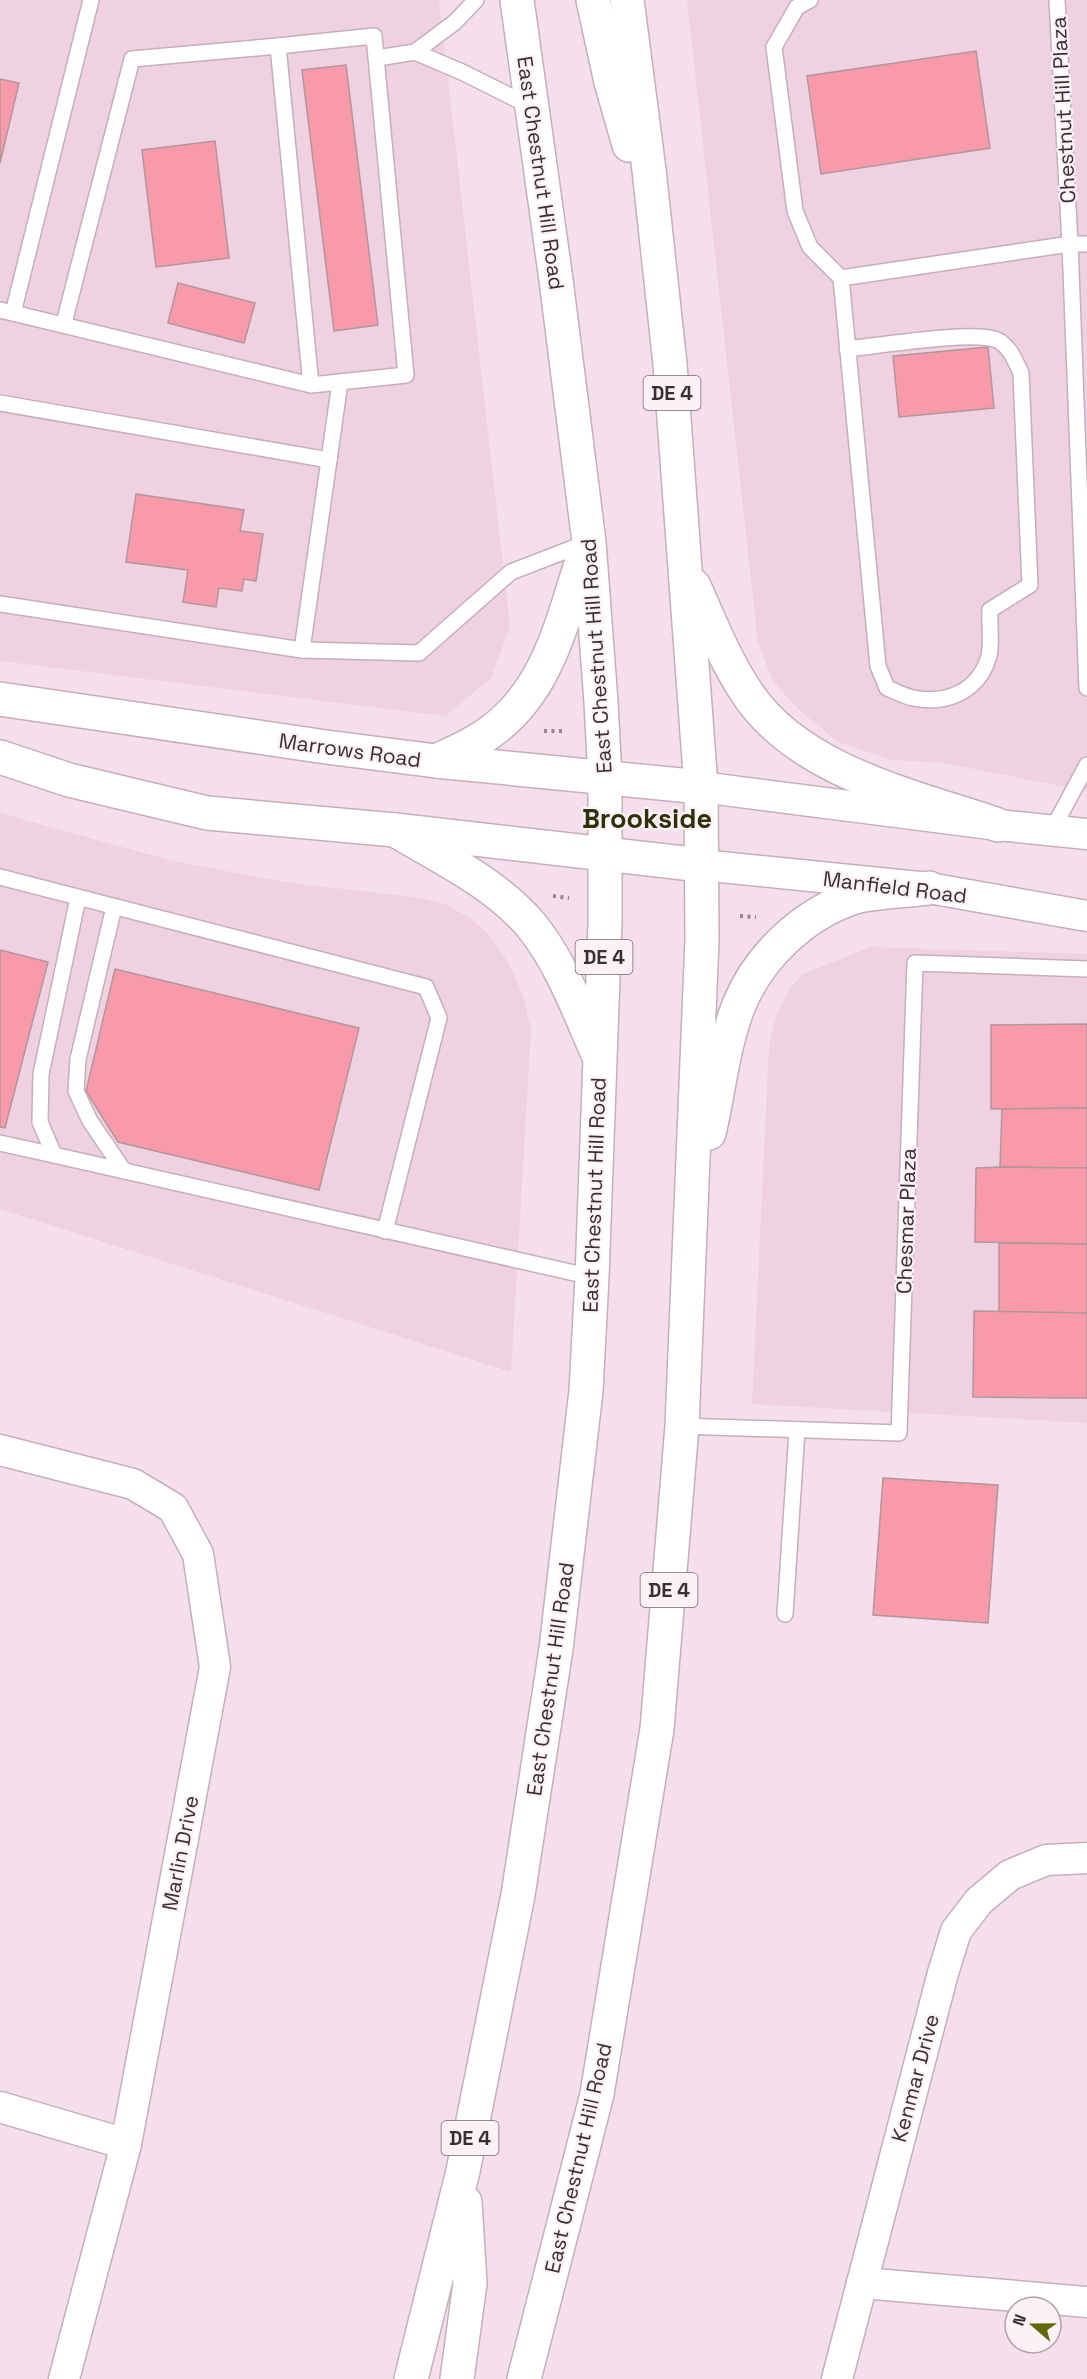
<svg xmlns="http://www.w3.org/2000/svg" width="1087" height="2379" viewBox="0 0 1087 2379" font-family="'Space Grotesk',sans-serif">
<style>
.built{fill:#efd1e2}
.building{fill:#f89aaa;stroke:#af979a;stroke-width:1.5}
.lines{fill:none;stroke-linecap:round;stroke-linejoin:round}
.service-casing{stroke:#c4afbb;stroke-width:18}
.minor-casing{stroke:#c4afbb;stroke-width:33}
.tertiary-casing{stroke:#c4afbb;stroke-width:36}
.primary-casing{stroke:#c4afbb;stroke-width:36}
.path{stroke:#95868f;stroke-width:4;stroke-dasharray:3 4.5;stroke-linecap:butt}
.service{stroke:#fff;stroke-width:15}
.minor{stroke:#fff;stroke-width:30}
.tertiary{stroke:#fff;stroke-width:33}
.primary{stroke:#fff;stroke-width:33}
.labels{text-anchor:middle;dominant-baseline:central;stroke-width:4.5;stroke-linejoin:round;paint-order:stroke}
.shield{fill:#fdf0f7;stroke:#73696e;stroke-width:1.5}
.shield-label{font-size:20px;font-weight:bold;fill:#382f34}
.street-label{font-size:21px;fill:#382f34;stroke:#fdf0f7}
.district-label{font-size:27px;font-weight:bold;fill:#2f3209;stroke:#fdf0f7}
</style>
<rect width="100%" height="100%" fill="#f5dfec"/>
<g class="built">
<polygon points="0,0 439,0 510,626 491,678 445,716 0,661"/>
<polygon points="687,0 1087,0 1087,791 943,763 892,760 838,742 799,710 773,681 758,643"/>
<polygon points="0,813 173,861 284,882 421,898 444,904 469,917 487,933 508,962 523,995 531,1029 511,1372 0,1209"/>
<polygon points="870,947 1087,954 1087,1423 752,1404 769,1046 777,1013 790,988 803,974"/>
</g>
<g class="building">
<polygon points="976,51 990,148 821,174 807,76"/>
<polygon points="346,65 378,325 334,331 302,70"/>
<polygon points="0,79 19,83 0,163"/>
<polygon points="215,141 229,258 156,267 142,150"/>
<polygon points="178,283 255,303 244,343 168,323"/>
<polygon points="988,347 994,408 899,417 893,356"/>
<polygon points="136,494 244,510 240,531 263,534 256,581 244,579 242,591 219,588 216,607 183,602 188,570 126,562"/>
<polygon points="0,950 48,962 5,1128 0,1127"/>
<polygon points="115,969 359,1028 319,1190 118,1142 86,1091"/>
<polygon points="1087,1024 1087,1108 991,1109 991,1025"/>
<polygon points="1087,1108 1087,1168 1000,1167 1002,1109"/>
<polygon points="1000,1167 1087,1168 1087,1244 975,1242 976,1168"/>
<polygon points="999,1243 1087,1244 1087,1313 999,1312"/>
<polygon points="974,1311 1087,1313 1087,1398 973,1397"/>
<polygon points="883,1478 998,1485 988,1623 873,1615"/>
</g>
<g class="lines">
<g class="service-casing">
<g id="service">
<polyline points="810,0 797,7 774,47 795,211 810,247 841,278 1070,244 1087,244"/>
<polyline points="1057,0 1070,244 1087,688"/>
<polyline points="415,52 462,72 532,107"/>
<polyline points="377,58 415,52 455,22 476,0"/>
<path d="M841 278C853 407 866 537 878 666L887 688C895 691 904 696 913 698 947 705 979 691 989 656 992 643 989 624 990 610L1030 585 1021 373C1015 361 1010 346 997 340 974 330 877 346 847 349"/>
<polyline points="0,310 13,313 91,0"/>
<polyline points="13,313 311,385 406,375 374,36 278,46 311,385"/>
<polyline points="64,323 132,59 278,46"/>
<polyline points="0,403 329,460 302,650"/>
<polyline points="329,460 340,382"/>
<polyline points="0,604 302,650 419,653 511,572 586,543"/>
<polyline points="1052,830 1087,765"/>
<polyline points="0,877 426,987 439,1018 385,1231"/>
<polyline points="78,898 41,1074 40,1122 54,1155 592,1277"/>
<polyline points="114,907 78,1059 76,1091 90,1121 124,1171"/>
<polyline points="0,1143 54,1155"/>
<polyline points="682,1426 899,1433 915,963 1087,969"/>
<polyline points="785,1614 797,1430"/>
</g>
</g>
<g class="minor-casing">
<g id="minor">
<polyline points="701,787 998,825 1087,834"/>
<polyline points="701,865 929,888 1087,916"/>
<polyline points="0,1450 133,1484 173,1508 198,1554 215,1667 126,2144 64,2379"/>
<polyline points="0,2107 126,2144"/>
<polyline points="862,2283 1087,2302"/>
<polyline points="837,2379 943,1973 956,1931 979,1901 1010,1875 1046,1860 1087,1858"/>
</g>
</g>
<g class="tertiary-casing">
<g id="tertiary">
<polyline points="0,699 326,747 436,761 701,787"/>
<polyline points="0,757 69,780 207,813 395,830 701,865"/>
</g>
</g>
<g class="primary-casing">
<g id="primary">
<polyline points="593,0 611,82 629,145"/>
<path d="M694 586C710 622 725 660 747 693 799 772 914 796 998 825"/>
<path d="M436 761C454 753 473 745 489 733 549 691 562 620 584 555"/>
<path d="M395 830C442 858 495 883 531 925 561 962 578 1009 597 1052"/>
<path d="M709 1133C719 1091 723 1045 739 1005 759 956 803 915 852 898 870 892 908 891 929 888"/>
<polyline points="411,2379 463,2171 518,1895 556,1649 586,1391 592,1277 605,923 605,778 601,702 589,542 556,280 517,0"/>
<polyline points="457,2379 470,2283 465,2202"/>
<polyline points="524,2379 597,2094 657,1729 682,1426 702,940 701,787 670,364 649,170 627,0"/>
</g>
</g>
<g class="path">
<polyline points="544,731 563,731"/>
<polyline points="553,896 569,898"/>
<polyline points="740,916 756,917"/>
</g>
<use href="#service" class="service"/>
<use href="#minor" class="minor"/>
<use href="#tertiary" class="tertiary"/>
<use href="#primary" class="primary"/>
</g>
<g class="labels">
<g class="shield">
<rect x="643.5" y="376" width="57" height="34" rx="4.5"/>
<rect x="575.5" y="940" width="57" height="34" rx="4.5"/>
<rect x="640.5" y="1573" width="57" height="34" rx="4.5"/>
<rect x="441.5" y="2121" width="57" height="34" rx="4.5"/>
</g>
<g class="shield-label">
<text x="672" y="393">DE 4</text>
<text x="604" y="957">DE 4</text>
<text x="669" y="1590">DE 4</text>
<text x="470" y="2138">DE 4</text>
</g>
<g class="street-label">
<text transform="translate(1063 110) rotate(-93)">Chestnut Hill Plaza</text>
<text transform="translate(541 173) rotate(82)">East Chestnut Hill Road</text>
<text transform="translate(596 656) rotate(-94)">East Chestnut Hill Road</text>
<text transform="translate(350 750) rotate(8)">Marrows Road</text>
<text transform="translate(895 887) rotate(7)">Manfield Road</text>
<text transform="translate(594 1195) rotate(-88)">East Chestnut Hill Road</text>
<text transform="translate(906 1221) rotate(-88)">Chesmar Plaza</text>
<text transform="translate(550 1679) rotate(-82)">East Chestnut Hill Road</text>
<text transform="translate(180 1853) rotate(-79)">Marlin Drive</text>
<text transform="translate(915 2078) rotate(-75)">Kenmar Drive</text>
<text transform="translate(578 2158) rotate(-77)">East Chestnut Hill Road</text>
</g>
<g class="district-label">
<text x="647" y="818">Brookside</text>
</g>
</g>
<g transform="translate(1033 2325) rotate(290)"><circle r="28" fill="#fdf0f7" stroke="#aea3a9" stroke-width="1.5"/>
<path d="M0-4.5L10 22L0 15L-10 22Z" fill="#62680a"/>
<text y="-9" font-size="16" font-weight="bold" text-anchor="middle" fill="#382f34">N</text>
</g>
</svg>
